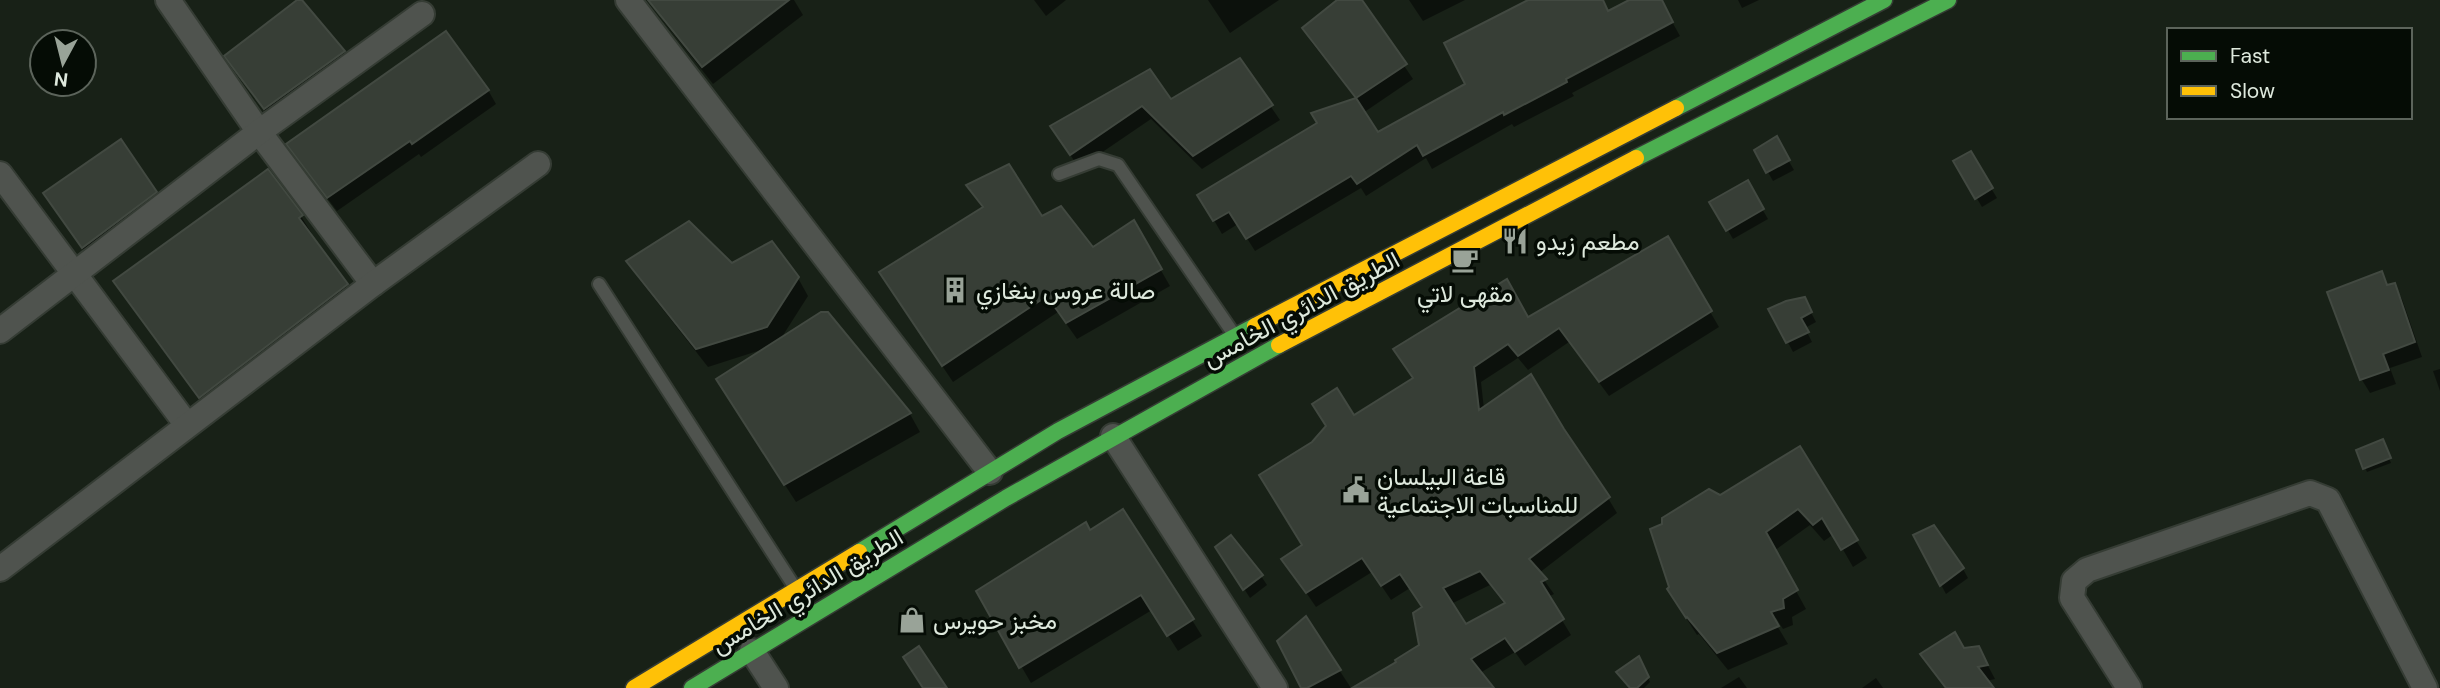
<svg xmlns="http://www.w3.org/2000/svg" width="2440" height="688" viewBox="0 0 2440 688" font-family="'DM Sans',Vazirmatn,sans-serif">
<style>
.shadow{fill:#0007;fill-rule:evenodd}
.building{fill:#373e36;stroke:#424941;stroke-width:2;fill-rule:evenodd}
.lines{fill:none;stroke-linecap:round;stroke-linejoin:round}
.lane-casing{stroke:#353c34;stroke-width:16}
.street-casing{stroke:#353c34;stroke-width:28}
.fast-casing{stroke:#353c34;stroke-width:19}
.slow-casing{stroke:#353c34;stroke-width:19}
.lane{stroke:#4f534e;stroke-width:12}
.street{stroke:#4f534e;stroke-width:24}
.fast{stroke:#4caf50;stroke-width:16}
.slow{stroke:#ffc107;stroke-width:16}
.labels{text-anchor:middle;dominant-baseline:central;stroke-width:7;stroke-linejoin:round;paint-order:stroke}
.poi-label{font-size:24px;fill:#dee9dd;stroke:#050c05;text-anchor:start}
.street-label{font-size:24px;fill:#dee9dd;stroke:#050c05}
</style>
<rect width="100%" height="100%" fill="#182117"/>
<g class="shadow">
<polygon points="299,0 343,52 351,66 273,122 235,70"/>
<polygon points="651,0 794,0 803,15 713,84 664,22"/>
<polygon points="1034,0 1066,0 1046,16"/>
<polygon points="1208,0 1279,0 1230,33"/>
<polygon points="1340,0 1360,0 1413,79 1363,113 1378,134 1468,85 1531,0 1601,0 1608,13 1633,0 1660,0 1680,36 1572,93 1574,96 1514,127 1512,124 1432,169 1426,158 1366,196 1361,188 1255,251 1238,224 1222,234 1200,196 1357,100 1312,43 1304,29"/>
<polygon points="1409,0 1465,0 1423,21"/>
<polygon points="1738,0 1759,0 1742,8"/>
<polygon points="1239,61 1280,120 1202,169 1151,119 1079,168 1061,141 1149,71 1170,101"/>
<polygon points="488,90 496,104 421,157 419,154 337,211 297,158"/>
<polygon points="1776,139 1794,170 1773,181 1756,151"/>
<polygon points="1970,153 1997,198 1982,207 1955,162"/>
<polygon points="1747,183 1768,219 1733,239 1712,203"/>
<polygon points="968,186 1092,249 1133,222 1170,286 1077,339 1058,312 953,382 891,290 983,209"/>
<polygon points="156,192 164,206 91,261 53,207"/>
<polygon points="301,216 312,234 310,235 357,303 210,415 126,299 116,281"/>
<path d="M1667 238 1719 327 1609 396 1569 342 1528 370 1518 358 1481 382 1484 409 1608 498 1617 513 1539 573 1554 594 1548 597 1571 635 1525 666 1515 652 1480 673 1492 688H1355L1399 663 1421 646 1424 608 1410 588 1391 600 1372 572 1316 607 1283 559 1304 546 1353 418ZM1490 585 1505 605 1465 626 1451 604Z"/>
<polygon points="628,261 732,265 798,278 808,296 780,340 827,313 910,414 920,432 796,502 728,397 764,349 708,367 639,279"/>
<polygon points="2381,273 2389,287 2394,285 2402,299 2422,357 2390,368 2396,384 2370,393 2362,380 2329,293"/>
<polygon points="1804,299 1816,322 1805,328 1812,342 1793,352 1771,310"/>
<polygon points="2440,369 2440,391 2433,371"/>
<polygon points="2384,445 2391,463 2367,472 2358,451"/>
<polygon points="1799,448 1867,558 1853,567 1834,534 1824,541 1810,525 1774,551 1806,609 1792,617 1793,625 1783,629 1776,618 1773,619 1788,644 1728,670 1699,634 1697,635 1679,607 1720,497"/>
<polygon points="1090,533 1192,620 1202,636 1178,651 1152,610 1031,683 978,592"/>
<polygon points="1915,536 1963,569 1968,578 1946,594"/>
<polygon points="1223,556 1261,576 1267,585 1250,598"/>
<polygon points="1305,618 1351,688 1303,688"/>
<polygon points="1978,647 1995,679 1986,681 1992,688 1946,688 1931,668 1963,649"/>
<polygon points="1639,658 1650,682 1644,688 1631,688"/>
<polygon points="1739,677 1747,688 1721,688"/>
<polygon points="1876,678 1883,688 1862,688"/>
</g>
<g class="building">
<polygon points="297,0 302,0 345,51 264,109 224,56"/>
<polygon points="648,0 789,0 702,67"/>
<polygon points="1337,0 1362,0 1407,64 1356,98 1302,28"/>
<polygon points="1528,0 1603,0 1608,11 1629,0 1662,0 1673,22 1566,79 1567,82 1504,115 1503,112 1423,156 1417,145 1357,184 1351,176 1246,239 1229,212 1213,221 1197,195 1317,123 1311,113 1356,98 1378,132 1465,84 1444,43"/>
<polygon points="446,31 489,90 412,144 410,141 327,198 286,144"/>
<polygon points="1240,58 1273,105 1193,156 1142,106 1070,155 1050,126 1150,69 1171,99"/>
<polygon points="1777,136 1790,160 1766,173 1754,150"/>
<polygon points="121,139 157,192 82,248 43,193"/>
<polygon points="1971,151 1993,188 1975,199 1953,161"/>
<polygon points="1009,164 1042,216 1061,206 1093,247 1134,220 1162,269 1066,323 1047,296 942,366 879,272 983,207 966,185"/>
<polygon points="268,169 303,215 299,218 348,284 199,398 113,281"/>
<polygon points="1748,180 1764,209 1726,231 1709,202"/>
<polygon points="689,221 732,263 772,241 799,277 767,327 696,349 626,261"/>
<path d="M1668 236 1712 311 1599 382 1559 328 1518 356 1508 344 1474 367 1479 410 1531 374 1564 429 1610 497 1529 559 1547 579 1541 582 1564 619 1515 652 1505 638 1471 659 1494 688H1352L1396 662 1395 660 1419 645 1413 613 1422 607 1400 574 1381 586 1362 558 1306 593 1281 559 1302 545 1259 475 1312 442 1326 426 1312 404 1337 388 1354 415 1413 378 1393 349 1507 279 1528 317ZM1480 571 1505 603 1466 624 1443 588Z"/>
<polygon points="2382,271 2387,285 2395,283 2415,342 2383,354 2389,370 2360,380 2327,292"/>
<polygon points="1805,297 1812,312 1801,318 1809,332 1786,343 1768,309 1786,301"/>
<polygon points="821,312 828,312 911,413 784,485 716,379"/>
<polygon points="2383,439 2391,458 2363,469 2356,450"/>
<polygon points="1800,446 1858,540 1841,550 1822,518 1813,525 1798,509 1766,532 1798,590 1783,599 1784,608 1771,612 1779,626 1717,653 1687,617 1686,618 1667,589 1669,587 1650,529 1662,524 1662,518 1709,489 1720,495"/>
<polygon points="1123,509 1194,619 1167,636 1141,595 1019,668 976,591 1086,522 1090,530"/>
<polygon points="1934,525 1964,568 1940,586 1913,535"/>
<polygon points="1231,535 1263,575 1243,590 1215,547"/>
<polygon points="1306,616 1341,670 1307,688 1301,688 1277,641"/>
<polygon points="1955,632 1964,648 1979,646 1988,665 1978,667 1994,688 1946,688 1920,654"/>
<polygon points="919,646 947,688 923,688 903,657"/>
<polygon points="1639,656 1649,677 1637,688 1630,688 1616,672"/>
</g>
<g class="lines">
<g class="lane-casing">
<g id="lane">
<polyline points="1059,174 1099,159 1118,165 1233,333"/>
<polyline points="599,284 794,586"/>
</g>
</g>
<g class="street-casing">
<g id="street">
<polyline points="168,0 259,132 373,284"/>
<polyline points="628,0 990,472"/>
<polyline points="0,174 187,425"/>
<polyline points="0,331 259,132 422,14"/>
<polyline points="1113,436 1275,688"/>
<polyline points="0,569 373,284 538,164"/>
<polyline points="752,651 776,688"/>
<polyline points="2129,688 2072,598 2074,581 2087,570 2310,493 2328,500 2425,688"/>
</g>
</g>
<g class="fast-casing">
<g id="fast">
<polyline points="1676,108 1884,0"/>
<polyline points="1636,158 1948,0"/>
<polyline points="859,552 1058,431 1255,326"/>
<polyline points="692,688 1006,498 1279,345"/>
</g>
</g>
<g class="slow-casing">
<g id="slow">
<polyline points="1255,326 1676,108"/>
<polyline points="1279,345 1636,158"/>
<polyline points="634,688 859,552"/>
</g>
</g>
<use href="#lane" class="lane"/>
<use href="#street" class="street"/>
<use href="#fast" class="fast"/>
<use href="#slow" class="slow"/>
</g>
<defs>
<g id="restaurant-bare" transform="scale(2.1)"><path d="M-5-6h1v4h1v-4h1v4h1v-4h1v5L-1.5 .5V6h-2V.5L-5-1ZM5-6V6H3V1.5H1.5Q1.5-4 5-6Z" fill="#99a398" stroke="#050c05" stroke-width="2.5" paint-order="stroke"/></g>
<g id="cafe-bare" transform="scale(2.1)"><path d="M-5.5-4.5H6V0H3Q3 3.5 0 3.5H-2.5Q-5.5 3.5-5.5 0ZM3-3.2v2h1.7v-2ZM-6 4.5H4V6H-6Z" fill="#99a398" stroke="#050c05" stroke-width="2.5" paint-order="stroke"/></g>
<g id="building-bare" transform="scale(2.1)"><path d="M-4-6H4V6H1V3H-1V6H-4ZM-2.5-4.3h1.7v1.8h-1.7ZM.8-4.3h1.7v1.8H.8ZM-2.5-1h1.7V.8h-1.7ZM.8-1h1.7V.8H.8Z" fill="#99a398" stroke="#050c05" stroke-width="2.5" paint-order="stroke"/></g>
<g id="civic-bare" transform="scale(2.1)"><path d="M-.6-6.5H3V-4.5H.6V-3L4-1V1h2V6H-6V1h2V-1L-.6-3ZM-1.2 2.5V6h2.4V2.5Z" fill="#99a398" stroke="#050c05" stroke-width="2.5" paint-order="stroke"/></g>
<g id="shop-bare" transform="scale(2.1)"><path d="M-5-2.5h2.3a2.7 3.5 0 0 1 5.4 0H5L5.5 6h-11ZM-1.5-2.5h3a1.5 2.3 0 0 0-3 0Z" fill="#99a398" stroke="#050c05" stroke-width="2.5" paint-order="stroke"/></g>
</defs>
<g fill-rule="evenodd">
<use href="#restaurant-bare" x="1515" y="241"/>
<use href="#cafe-bare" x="1465" y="260"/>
<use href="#building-bare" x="955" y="290"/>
<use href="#civic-bare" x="1356" y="490"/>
<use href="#shop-bare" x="912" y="620"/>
</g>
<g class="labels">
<g class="poi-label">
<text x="1536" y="241">مطعم زيدو</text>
<text x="976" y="290">صالة عروس بنغازي</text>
<text x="1465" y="293" text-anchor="middle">مقهى لاتي</text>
<text x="1377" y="476">قاعة البيلسان<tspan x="1377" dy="28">للمناسبات الاجتماعية</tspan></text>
<text x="933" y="620">مخبز حويرس</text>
</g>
<g class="street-label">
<text transform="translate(1301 309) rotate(-28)">الطريق الدائري الخامس</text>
<text transform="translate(807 591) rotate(-31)">الطريق الدائري الخامس</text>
</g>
</g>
<rect x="2167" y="28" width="245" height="91" fill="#050c05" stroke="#5c645b" stroke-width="2"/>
<rect x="2181" y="51" width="35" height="10" fill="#4caf50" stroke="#5c645b" stroke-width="2"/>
<text x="2230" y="63" font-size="21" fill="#dee9dd">Fast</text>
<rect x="2181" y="86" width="35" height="10" fill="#ffc107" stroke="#5c645b" stroke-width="2"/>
<text x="2230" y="98" font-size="21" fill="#dee9dd">Slow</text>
<g transform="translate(63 63) rotate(187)"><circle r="33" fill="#050c05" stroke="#5c645b" stroke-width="2"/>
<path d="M0-5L12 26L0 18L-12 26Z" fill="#99a398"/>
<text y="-10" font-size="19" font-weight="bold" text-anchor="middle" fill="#dee9dd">N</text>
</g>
</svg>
